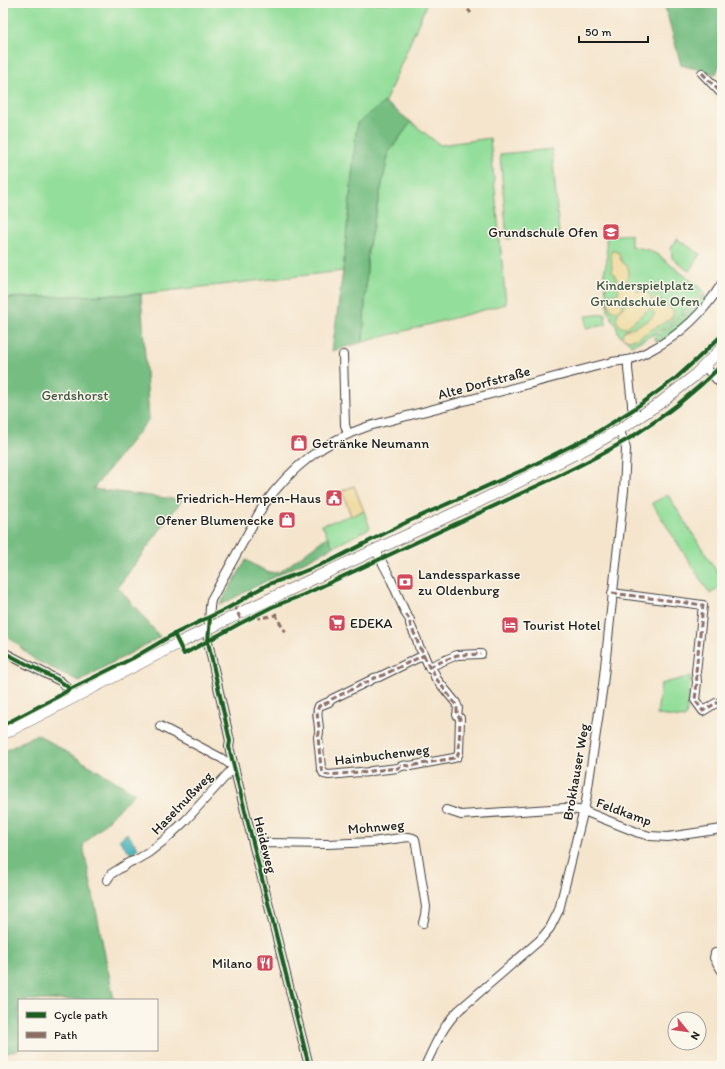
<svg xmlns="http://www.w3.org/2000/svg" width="725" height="1069" viewBox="0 0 725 1069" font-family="Itim,sans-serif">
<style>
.green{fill:#93de9a;stroke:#587d5b}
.forest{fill:#76bd82;stroke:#496c4f}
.sand{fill:#eeda9e;stroke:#857b5d}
.water{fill:#40b1ba;stroke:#2e666b}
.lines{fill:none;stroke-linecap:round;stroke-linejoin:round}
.street-casing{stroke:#3d3a37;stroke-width:10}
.secondary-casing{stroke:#3d3a37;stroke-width:12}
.street{stroke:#fff;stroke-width:8}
.secondary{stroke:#fff;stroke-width:11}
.quiet{stroke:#8d6e63;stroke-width:3;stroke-dasharray:6 3;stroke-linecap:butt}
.cycleway-casing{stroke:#fbf7ec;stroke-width:6}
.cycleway{stroke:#1b5e20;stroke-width:4}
.labels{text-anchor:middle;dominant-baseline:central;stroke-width:3;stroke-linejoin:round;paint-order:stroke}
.poi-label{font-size:14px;fill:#1c1c1c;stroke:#fbf7ec;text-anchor:end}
.park-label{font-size:14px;fill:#405642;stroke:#fbf7ec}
.street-label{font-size:14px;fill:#1c1c1c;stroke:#fbf7ec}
</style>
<rect width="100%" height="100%" fill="#fbf7ec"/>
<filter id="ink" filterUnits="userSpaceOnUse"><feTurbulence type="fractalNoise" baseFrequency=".025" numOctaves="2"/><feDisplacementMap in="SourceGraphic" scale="8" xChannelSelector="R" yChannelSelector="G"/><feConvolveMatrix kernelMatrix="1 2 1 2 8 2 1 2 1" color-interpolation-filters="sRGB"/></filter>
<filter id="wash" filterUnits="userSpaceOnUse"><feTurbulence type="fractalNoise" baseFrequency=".012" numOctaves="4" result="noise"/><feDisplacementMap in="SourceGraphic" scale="16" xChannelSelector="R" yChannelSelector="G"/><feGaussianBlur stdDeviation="0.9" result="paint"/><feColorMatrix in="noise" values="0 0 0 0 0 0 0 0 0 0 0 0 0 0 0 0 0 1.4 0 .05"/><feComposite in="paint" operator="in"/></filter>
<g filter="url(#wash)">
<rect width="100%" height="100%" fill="#f5e5cd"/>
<g class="green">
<polygon points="3,3 427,3 385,102 357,124 343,271 141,294 3,298"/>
<polygon points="411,122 440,145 490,138 506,304 363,342 368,249 389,152"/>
<polygon points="552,149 559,234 507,239 500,154"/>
<path d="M631 234V246L648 250 658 255 704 291C691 305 679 318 663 329 653 335 642 340 632 345H631L628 341 619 335 615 323 608 312 604 273 607 260 606 240 608 236Z"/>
<polygon points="677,239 700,254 689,271 672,258 672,251 670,250"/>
<path d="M704 294 706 299V301L686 323 666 337 657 342 654 337C673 326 690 311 704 294Z"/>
<polygon points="605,314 606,325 586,328 586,316"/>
<polygon points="668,495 722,580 722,585 710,594 652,503"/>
<polygon points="364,511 370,528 333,547 322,525"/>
<polygon points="691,676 686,717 684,718 657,715 661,684"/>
</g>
<g class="forest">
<polygon points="664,3 722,3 722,59 716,74 681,65"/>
<polygon points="385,102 411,122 389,152 368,249 363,342 332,351 343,271 357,123"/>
<polygon points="141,294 149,419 93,489 182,500 118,587 160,637 79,681 35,660 3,632 3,298"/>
<polygon points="328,536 333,547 220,605 246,560 269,573 280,572"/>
<polygon points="37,734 135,793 83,845 114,1000 19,1000 19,1050 3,1054 3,752"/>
</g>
<g class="sand">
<path d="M611 251H614L619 253C620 256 620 260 623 263 626 266 626 263 628 268 630 272 627 277 627 282 635 283 634 284 637 291 646 290 650 291 651 301L656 297 658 298 674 312 672 318 636 339 628 340 622 337V335L624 331 641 324 649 320 655 314 650 308 626 328C622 328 620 326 618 323 612 315 625 305 631 300L620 297 619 298V299L622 305 621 308 617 311H612L609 306 608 300 611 295 619 293C618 285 617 277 612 271Z"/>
<polygon points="354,486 364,511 351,516 342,491"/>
</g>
<polygon class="water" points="127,833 138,848 131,854 119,840"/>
</g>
<g filter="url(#ink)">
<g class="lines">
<g class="street-casing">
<g id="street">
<polyline points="702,73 722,94"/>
<polyline points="343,355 345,425 348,434"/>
<polyline points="628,360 628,369 632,404 632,407 639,418"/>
<polyline points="704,366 722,385"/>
<path d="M375 549 389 575 406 614 410 620V624L417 640 419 647 422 651 430 669 433 671 435 674V677L456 703 458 708 457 715 460 718 459 753 457 757 454 758 410 766C405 765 403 765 398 768L371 771C367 773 364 773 360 772L329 775 324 774 321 768 318 737C322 727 314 715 319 706L329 702 332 699 371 680 374 678 379 677 424 655"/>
<polyline points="612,593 703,605 696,672 697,682 695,700 703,711 716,703 722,704"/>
<polyline points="3,652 60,681 67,687 75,697"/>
<polyline points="429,667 457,655 481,654"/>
<polyline points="446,810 461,815 565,808 584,811 639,833 650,836 668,837 722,829"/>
<polyline points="254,847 268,843 328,844 372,842 408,837 413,838 415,839 416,844 426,907 425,915 423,923"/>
<polyline points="107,880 111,874 130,862 136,860 148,853 167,838 186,820 234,767 221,758 160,726"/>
<polyline points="722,951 715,953 714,958 722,971"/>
<path d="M309 1066 229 747 230 741 208 642 210 607 211 600 263 506C291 467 324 441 369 426L612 362C618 361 623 361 628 360 636 358 643 354 651 350 682 334 704 313 722 283"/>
<path d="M425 1066C434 1047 443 1025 459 1010L540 940 550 928 559 910 586 801 603 685 624 490 626 449 624 441 619 430"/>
</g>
</g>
<g class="secondary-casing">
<polyline id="secondary" points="3,734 179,643 259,604 474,504 589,447 619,430 660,403 693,377 722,348"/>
</g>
<use href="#street" class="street"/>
<use href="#secondary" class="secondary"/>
<g class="quiet">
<polyline points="462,3 471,13"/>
<polyline points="702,73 722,94"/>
<polyline points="612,593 703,605 696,672 697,682 695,700 703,711 716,703 722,704"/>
<polyline points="234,605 242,622"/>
<polyline points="275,613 282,627 286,632"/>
<path d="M406 614 410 620V624L417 640 419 647 422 651 429 667 433 671 435 677 457 706V715L460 718 459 751 457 757 454 758 410 766C405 765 403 765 398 768L371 771C367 773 364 773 360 772L329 775 324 774 321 768 318 737C322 727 314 715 319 706L329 702 332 699 371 680 374 678 379 677 424 655"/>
<polyline points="256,615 260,618 276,615"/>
<polyline points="429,667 457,655 481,654"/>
</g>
<g class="cycleway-casing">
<g id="cycleway">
<polyline points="210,617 208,642 230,741 229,747 309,1066"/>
<path d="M174 634 184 654 239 624 272 607 303 595 552 479C579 466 607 452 633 436 665 416 695 392 722 365"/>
<polyline points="3,652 56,679 64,684 70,689"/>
<polyline points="3,725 57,697 70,689 133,658 174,634 228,608 242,600 254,592 269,584 300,573 332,560 407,522 525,469 591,436 634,409 676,378 697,359 722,335"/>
</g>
</g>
<use href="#cycleway" class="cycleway"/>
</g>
</g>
<defs>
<g id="school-square" transform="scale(0.9)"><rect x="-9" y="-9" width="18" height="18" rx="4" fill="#d1495b" stroke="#fbf7ec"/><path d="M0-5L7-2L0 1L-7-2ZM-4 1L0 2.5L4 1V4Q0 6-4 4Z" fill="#fff"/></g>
<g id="shop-square" transform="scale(0.9)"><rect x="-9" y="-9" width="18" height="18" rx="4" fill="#d1495b" stroke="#fbf7ec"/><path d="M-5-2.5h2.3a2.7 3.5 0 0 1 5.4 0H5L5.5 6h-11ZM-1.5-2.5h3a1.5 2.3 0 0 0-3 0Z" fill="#fff"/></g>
<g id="civic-square" transform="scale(0.9)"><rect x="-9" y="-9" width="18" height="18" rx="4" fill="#d1495b" stroke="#fbf7ec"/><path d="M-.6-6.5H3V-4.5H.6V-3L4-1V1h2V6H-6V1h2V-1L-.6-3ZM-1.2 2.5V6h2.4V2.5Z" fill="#fff"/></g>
<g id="bank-square" transform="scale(0.9)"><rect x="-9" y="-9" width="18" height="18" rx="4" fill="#d1495b" stroke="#fbf7ec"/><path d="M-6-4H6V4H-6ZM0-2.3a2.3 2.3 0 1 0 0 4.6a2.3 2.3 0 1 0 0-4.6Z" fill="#fff"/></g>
<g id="supermarket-square" transform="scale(0.9)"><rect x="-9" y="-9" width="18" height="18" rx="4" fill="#d1495b" stroke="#fbf7ec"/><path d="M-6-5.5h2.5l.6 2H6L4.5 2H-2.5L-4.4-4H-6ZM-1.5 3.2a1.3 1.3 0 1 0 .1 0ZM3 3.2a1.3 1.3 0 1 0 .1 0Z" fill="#fff"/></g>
<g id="hotel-square" transform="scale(0.9)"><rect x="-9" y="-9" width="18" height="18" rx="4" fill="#d1495b" stroke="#fbf7ec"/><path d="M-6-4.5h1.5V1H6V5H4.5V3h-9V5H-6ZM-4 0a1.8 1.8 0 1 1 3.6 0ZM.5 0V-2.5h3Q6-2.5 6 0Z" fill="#fff"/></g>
<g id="restaurant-square" transform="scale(0.9)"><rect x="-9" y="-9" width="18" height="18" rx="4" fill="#d1495b" stroke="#fbf7ec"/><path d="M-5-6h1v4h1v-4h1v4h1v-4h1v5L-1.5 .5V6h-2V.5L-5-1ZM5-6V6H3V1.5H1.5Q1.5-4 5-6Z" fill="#fff"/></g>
</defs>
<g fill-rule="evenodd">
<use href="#school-square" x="611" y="232"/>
<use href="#shop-square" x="299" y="443"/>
<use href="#civic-square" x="334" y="498"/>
<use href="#shop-square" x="287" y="520"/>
<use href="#bank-square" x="405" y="582"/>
<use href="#supermarket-square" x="337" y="623"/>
<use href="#hotel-square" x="510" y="625"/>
<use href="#restaurant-square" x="265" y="963"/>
</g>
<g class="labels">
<g class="poi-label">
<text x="598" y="232">Grundschule Ofen</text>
<text x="312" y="443" text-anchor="start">Getränke Neumann</text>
<text x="321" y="498">Friedrich-Hempen-Haus</text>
<text x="274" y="520">Ofener Blumenecke</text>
<text x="418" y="574" text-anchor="start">Landessparkasse<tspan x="418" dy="16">zu Oldenburg</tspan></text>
<text x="350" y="623" text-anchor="start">EDEKA</text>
<text x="523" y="625" text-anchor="start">Tourist Hotel</text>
<text x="252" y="963">Milano</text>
</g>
<g class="park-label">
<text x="645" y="285">Kinderspielplatz<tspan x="645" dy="16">Grundschule Ofen</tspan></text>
<text x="75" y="395">Gerdshorst</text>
</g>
<g class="street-label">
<text transform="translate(484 383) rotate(-15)">Alte Dorfstraße</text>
<text transform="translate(382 755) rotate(-7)">Hainbuchenweg</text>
<text transform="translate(576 772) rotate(-80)">Brokhauser Weg</text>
<text transform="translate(182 803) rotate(-46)">Haselnußweg</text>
<text transform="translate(624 812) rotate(20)">Feldkamp</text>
<text transform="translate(376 827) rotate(-5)">Mohnweg</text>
<text transform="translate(265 845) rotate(76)">Heideweg</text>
</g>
</g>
<rect width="725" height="1069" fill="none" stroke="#fbf7ec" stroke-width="16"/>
<rect x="18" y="999" width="140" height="52" fill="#fbf7ec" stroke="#a29f99"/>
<rect x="26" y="1012" width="20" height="6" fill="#1b5e20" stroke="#a29f99"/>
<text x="54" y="1019" font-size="12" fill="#1c1c1c">Cycle path</text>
<rect x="26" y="1032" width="20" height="6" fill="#8d6e63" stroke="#a29f99"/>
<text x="54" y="1039" font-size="12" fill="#1c1c1c">Path</text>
<g transform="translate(687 1031) rotate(119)"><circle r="19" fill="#fbf7ec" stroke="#a29f99"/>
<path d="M0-3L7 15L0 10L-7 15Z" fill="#d1495b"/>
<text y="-6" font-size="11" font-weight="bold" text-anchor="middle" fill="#1c1c1c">N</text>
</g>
<path d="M579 36v6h69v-6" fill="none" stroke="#1c1c1c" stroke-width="2"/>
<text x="585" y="36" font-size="12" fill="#1c1c1c" stroke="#fbf7ec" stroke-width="3" paint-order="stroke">50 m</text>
</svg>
